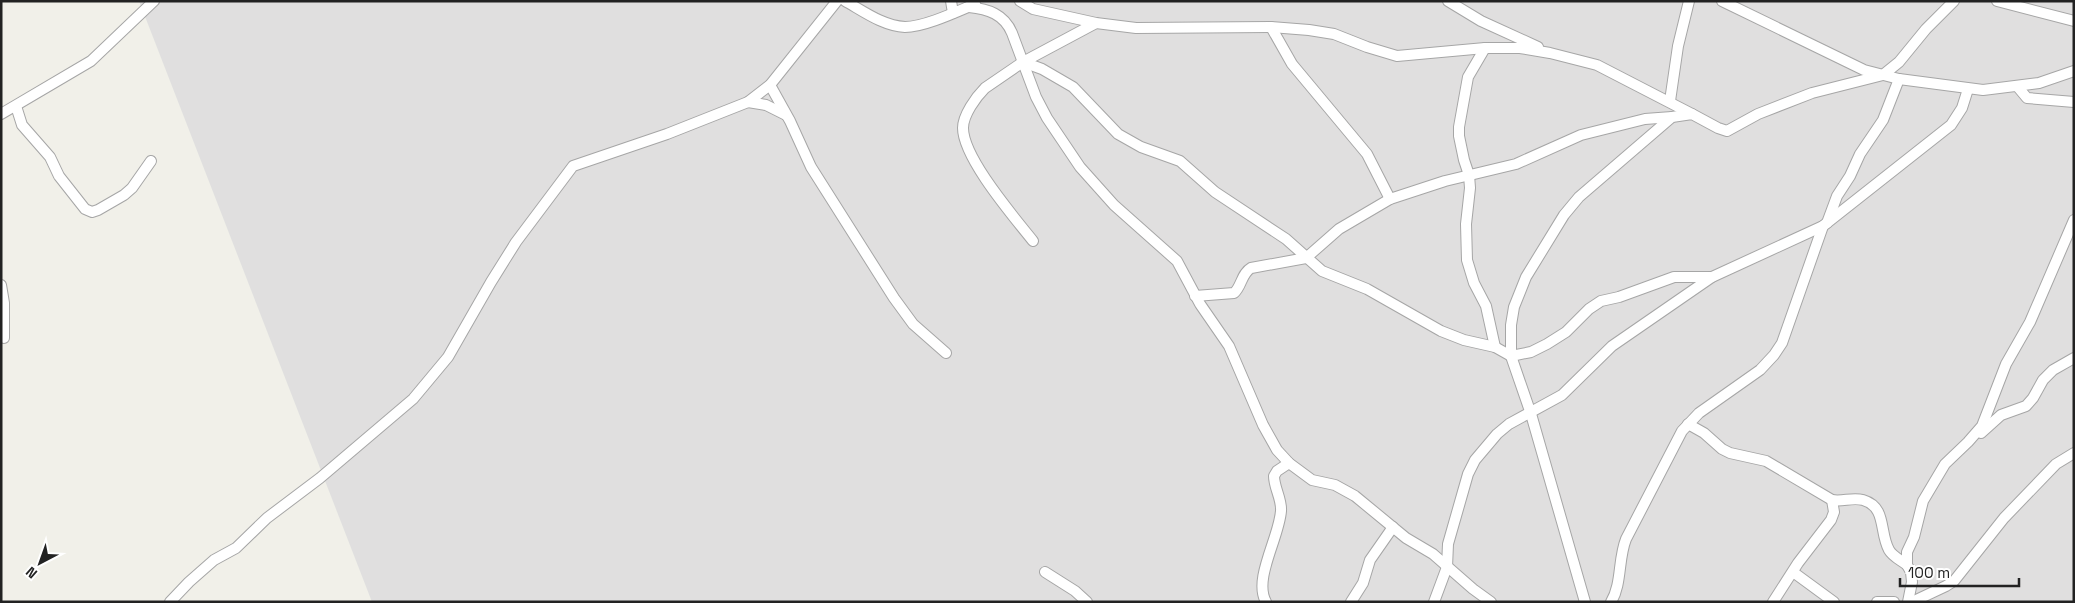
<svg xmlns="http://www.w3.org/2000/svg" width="2075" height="603" viewBox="0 0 2075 603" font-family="'Space Grotesk',sans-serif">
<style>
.residential{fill:#e0dfdf}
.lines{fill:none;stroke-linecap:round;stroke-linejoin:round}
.minor-casing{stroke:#a6a6a6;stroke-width:12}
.minor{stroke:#fff;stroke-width:10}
</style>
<rect width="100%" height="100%" fill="#f1f0e9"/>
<polygon class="residential" points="139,1 2074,1 2074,602 372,602"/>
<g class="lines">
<g class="minor-casing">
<g id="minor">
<path d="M845 1C863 11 883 26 905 27 924 27 956 12 975 4"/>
<polyline points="951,1 953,13"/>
<polyline points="1020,1 1033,9 1096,23 1136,28 1271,27 1309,30 1334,34 1367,47 1397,56 1485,48 1520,48 1550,53 1597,65 1692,114"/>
<polyline points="1448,1 1481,21 1538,47"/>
<polyline points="1722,1 1864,70 1899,79 1983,90 2039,83 2074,71"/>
<polyline points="1997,1 2074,21"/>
<path d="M969 7C988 9 1004 14 1012 33L1036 97 1047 118 1080 167 1114 205 1177 261 1200 304 1229 346 1263 425 1277 450 1289 463 1312 480 1335 485 1355 496 1406 538 1433 554 1473 589 1491 602"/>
<polyline points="1271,27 1292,64 1367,154 1390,199"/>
<polyline points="1485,48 1468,77 1459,127 1459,136 1464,160 1469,175 1470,188 1466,224 1467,260 1474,283 1486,306 1495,347"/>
<polyline points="1023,62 1042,69 1073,87 1118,134 1141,147 1180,161 1215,192 1286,239 1322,271 1367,289 1441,331 1464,340 1495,347 1511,356 1531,352 1547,344 1566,332 1589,309 1601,301 1619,297 1674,277 1712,277"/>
<polyline points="770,85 790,121 811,167 894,298 913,324 946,353"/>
<polyline points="2017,86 2027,98 2074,102"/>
<polyline points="1670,101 1678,46 1689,1"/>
<polyline points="748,102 766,105 786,115"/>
<polyline points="16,106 22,125 50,157 59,176 85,209 92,212 98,210 124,195 132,188 151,161"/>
<polyline points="1,114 91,61 154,1"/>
<polyline points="1827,223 1837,196 1850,176 1860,154 1883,120 1899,79"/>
<path d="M1033 241C1014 217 963 158 963 128 963 115 976 97 985 88L1023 62 1096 23"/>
<polyline points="1,285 4,303 4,338"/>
<path d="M1195 296 1234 293C1242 286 1241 274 1251 268L1306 258 1339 229 1390 199 1445 181 1516 164 1581 135 1645 119 1672 117"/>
<path d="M1688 424 1704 433 1722 449 1730 453 1766 461 1832 500C1843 502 1852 497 1863 500 1887 507 1879 532 1889 550 1893 557 1901 560 1907 565"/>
<polyline points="1981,433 2001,415 2026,406 2033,398 2043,380 2053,370 2074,358"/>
<polyline points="1045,572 1075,591 1087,602"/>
<polyline points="1793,572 1834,602"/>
<polyline points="170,602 189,582 214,560 236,548 267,518 320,478 413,399 448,357 491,282 516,242 573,166 667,134 748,102 770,85 837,1"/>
<path d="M1266 602C1253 579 1279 538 1281 511 1282 499 1274 488 1274 476L1277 471 1289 463"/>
<polyline points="1351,602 1363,583 1370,560 1393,527"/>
<polyline points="1434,602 1447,567 1448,544 1468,474 1475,460 1497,434 1509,424 1562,395 1612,346 1712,277 1823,226 1951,125 1962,108 1968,89"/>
<polyline points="1585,602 1531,414 1511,356 1511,325 1514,307 1526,277 1564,215 1579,197 1672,117 1692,114 1718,128 1727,131 1758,114 1812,93 1883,75 1899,62 1926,29 1954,1"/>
<path d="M1611 602C1622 584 1618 559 1626 539L1682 431 1699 413 1760 370 1774 355 1782 343 1823 226"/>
<polyline points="1773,602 1798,563 1831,520 1834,512 1832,500"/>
<polyline points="1877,602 1894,602"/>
<polyline points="1908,602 1912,582 1911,572 1907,565 1907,552 1914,537 1923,501 1945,464 1968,442 1982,426 2006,364 2030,322 2074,220"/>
<polyline points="1912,602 1946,586 1954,581 2004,518 2056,464 2074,453"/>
</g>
</g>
<use href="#minor" class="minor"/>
</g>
<rect width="2075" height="603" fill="none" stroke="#222222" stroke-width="5"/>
<g transform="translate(40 563) rotate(221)" stroke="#ffffff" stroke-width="4" paint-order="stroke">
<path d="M0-4L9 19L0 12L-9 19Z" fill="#222222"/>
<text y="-8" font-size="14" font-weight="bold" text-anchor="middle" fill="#222222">N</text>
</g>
<path d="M1900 578v8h119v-8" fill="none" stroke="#222222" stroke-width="2.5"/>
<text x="1908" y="578" font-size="15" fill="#222222" stroke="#ffffff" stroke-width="4" paint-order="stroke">100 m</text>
</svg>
